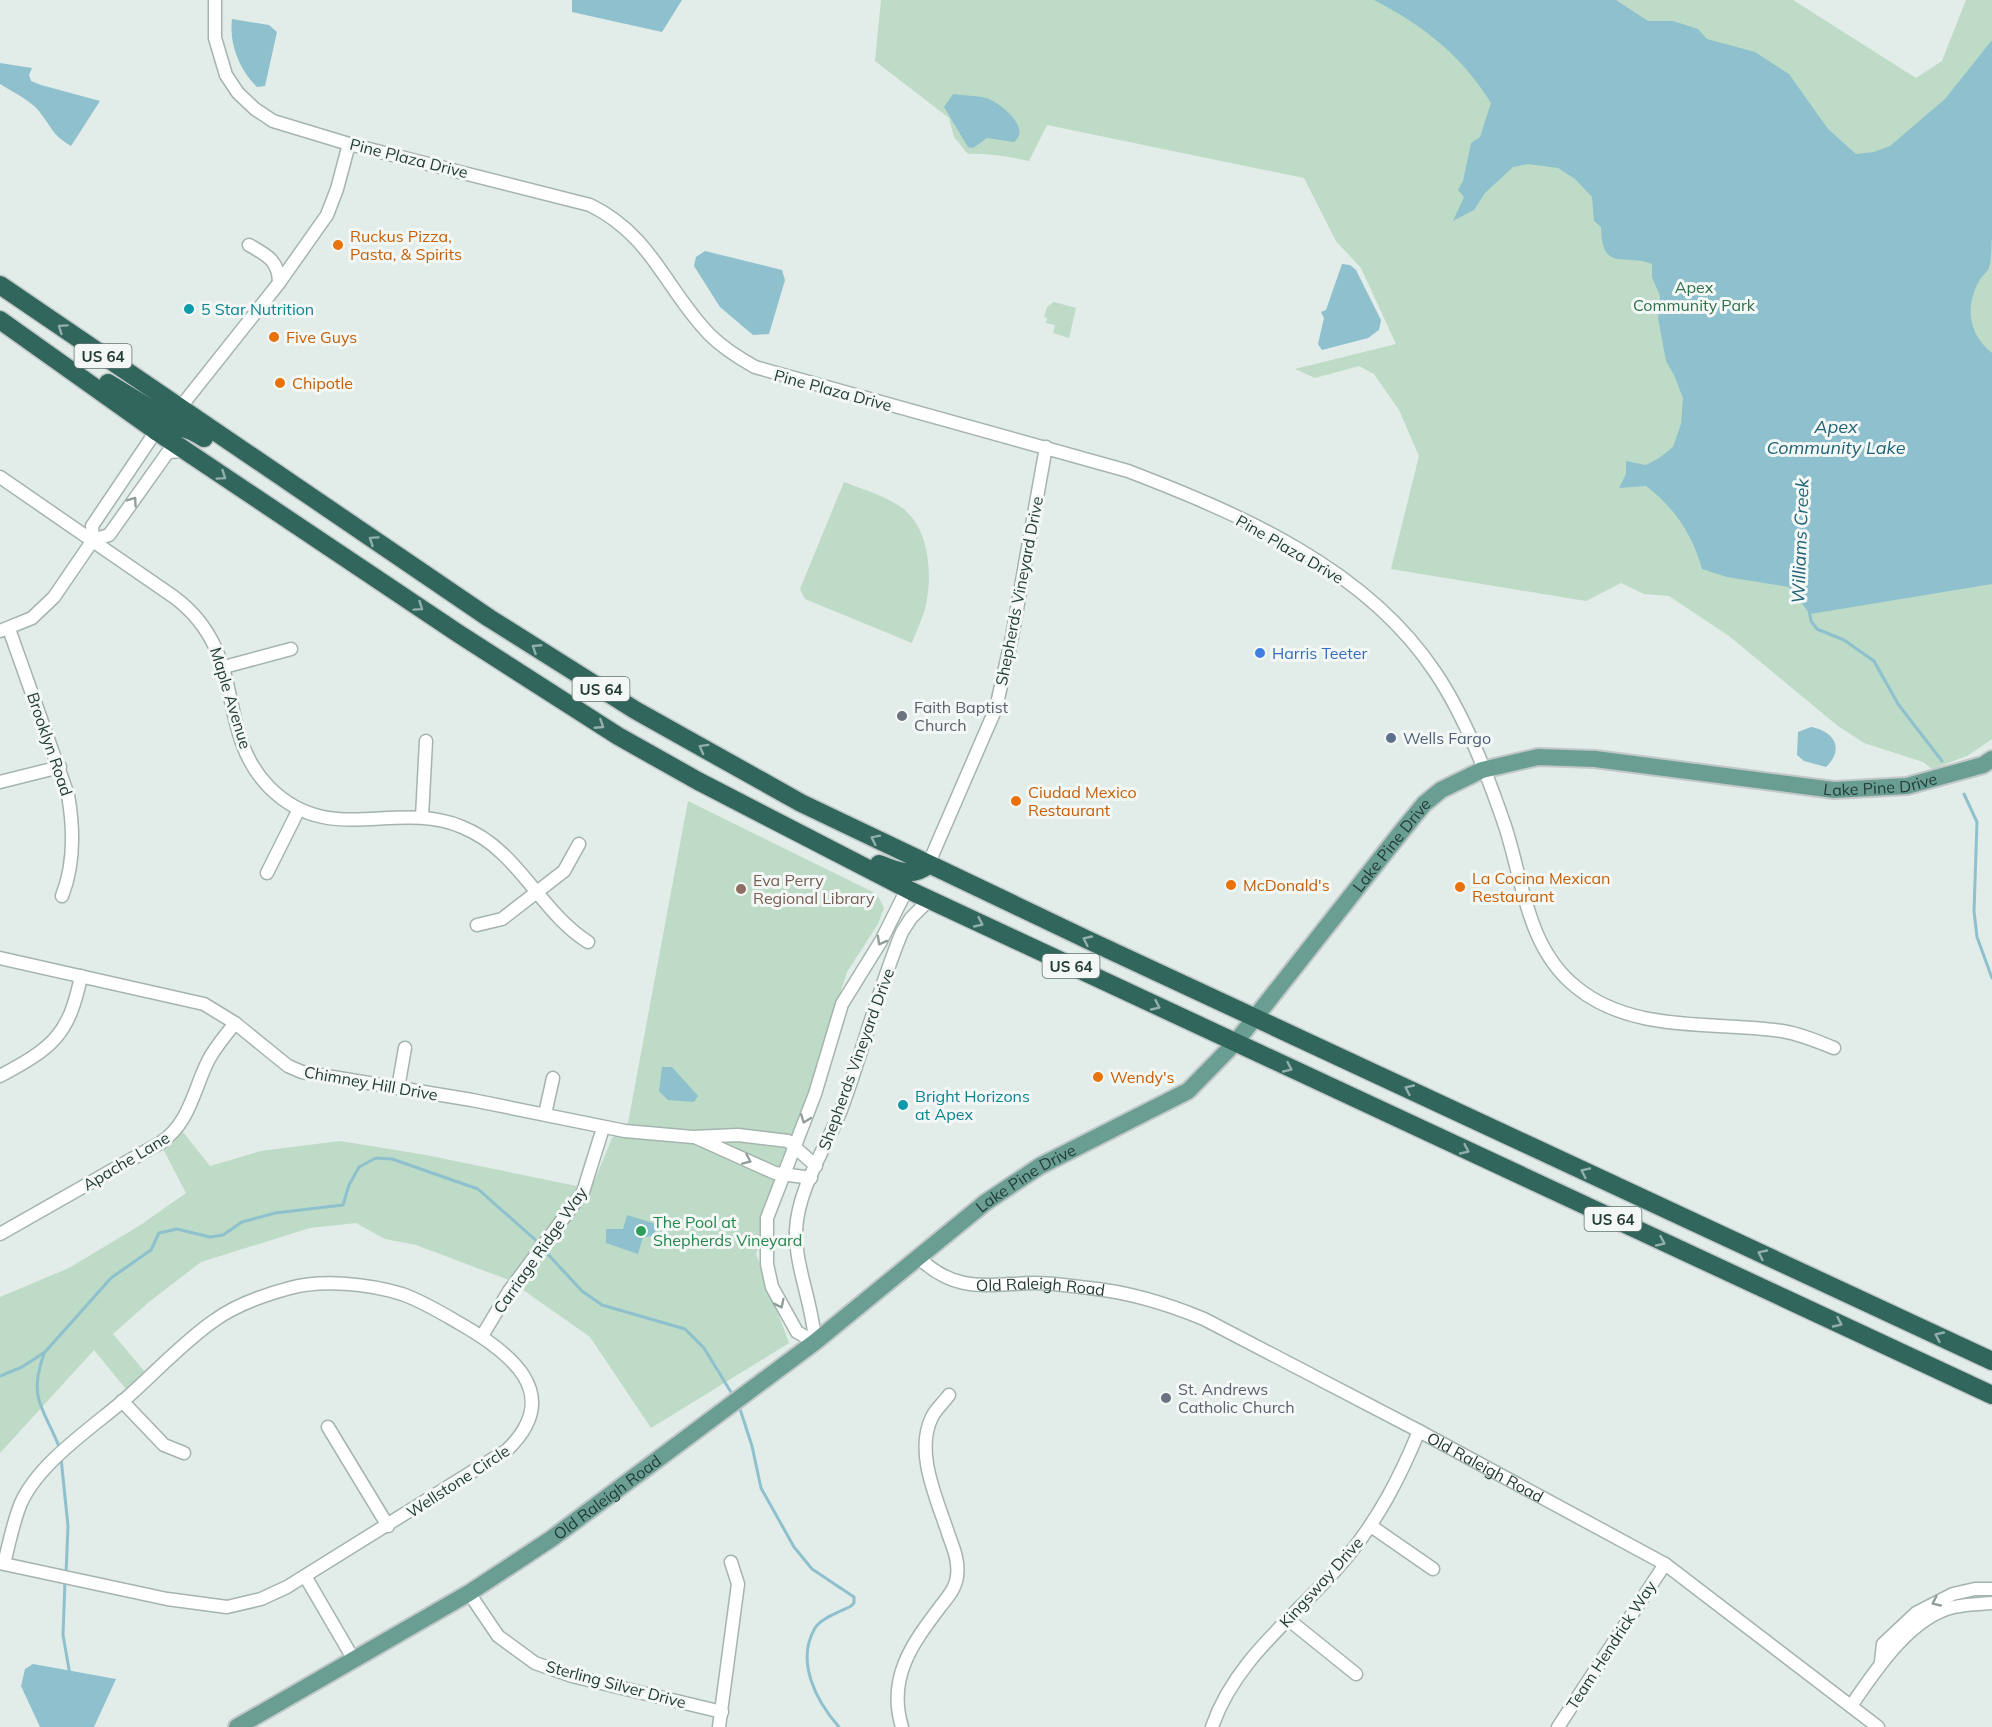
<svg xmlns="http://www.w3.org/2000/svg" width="1992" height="1727" viewBox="0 0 1992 1727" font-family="Mulish,sans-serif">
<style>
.green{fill:#bddbc6}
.water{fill:#8ec1cd}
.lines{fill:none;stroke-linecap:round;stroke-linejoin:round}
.stream{stroke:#8ec1cd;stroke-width:3}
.minor-casing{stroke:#a5b4af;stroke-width:15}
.major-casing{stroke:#c1c8c7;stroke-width:20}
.highway-casing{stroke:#c1c8c7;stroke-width:21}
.minor{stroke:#fff;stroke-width:12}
.major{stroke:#6a9e93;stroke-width:16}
.highway{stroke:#31665d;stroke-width:18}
.oneway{stroke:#92afaa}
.oneway2{stroke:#919e9a}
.food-dot{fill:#e8710a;stroke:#f3f8f6;stroke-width:2}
.culture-dot{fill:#0f9aa8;stroke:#f3f8f6;stroke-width:2}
.shop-dot{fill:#3f7fe0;stroke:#f3f8f6;stroke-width:2}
.worship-dot{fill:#6b7280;stroke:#f3f8f6;stroke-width:2}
.service-dot{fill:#5c6f8a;stroke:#f3f8f6;stroke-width:2}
.education-dot{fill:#8d6e63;stroke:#f3f8f6;stroke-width:2}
.leisure-dot{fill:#2e9e5b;stroke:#f3f8f6;stroke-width:2}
.labels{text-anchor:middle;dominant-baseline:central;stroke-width:6;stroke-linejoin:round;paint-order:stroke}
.shield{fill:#f3f8f6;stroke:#617470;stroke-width:1.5}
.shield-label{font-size:15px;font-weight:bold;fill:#233c36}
.street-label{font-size:16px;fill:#233c36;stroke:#f3f8f6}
.food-label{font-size:16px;fill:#c56008;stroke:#f3f8f6;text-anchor:start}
.park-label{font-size:16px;fill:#30704b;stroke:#f3f8f6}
.culture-label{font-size:16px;fill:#0d838f;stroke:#f3f8f6;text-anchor:start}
.shop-label{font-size:16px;fill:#366cbe;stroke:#f3f8f6;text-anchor:start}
.worship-label{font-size:16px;fill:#5b616d;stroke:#f3f8f6;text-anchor:start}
.service-label{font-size:16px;fill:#4e5e75;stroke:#f3f8f6;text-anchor:start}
.education-label{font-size:16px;fill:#785e54;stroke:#f3f8f6;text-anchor:start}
.leisure-label{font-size:16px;fill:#27864d;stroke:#f3f8f6;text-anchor:start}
.water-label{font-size:18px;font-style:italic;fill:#216374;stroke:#f3f8f6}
</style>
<rect width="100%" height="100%" fill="#e2ece8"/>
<g class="green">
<path d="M881 0H1793L1916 78 1942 61 1966 0H1992V739L1967 756 1932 769 1923 762 1864 743 1838 726 1729 636 1669 596 1644 594 1621 583 1586 601 1391 569 1419 456 1399 410 1374 374 1359 366 1315 378 1295 369 1396 344 1361 268 1336 241 1304 178 1047 125 1029 161C1009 157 989 153 968 154L954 137 949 118 875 61Z"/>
<polygon points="1054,302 1076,308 1069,338 1053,333 1055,325 1046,323 1047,318 1044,317 1047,307"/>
<path d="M844 482C864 490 891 497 907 512 928 532 932 571 927 599 925 614 917 629 912 643L805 599 800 589Z"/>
<polygon points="688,801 877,894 884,908 878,924 847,972 756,1254 789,1343 651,1428 590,1337 509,1280 416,1245 385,1239 356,1223 310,1228 201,1262 149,1302 113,1334 150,1378 130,1394 94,1350 0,1453 0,1297 69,1268 139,1226 186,1193 160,1143 179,1127 210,1166 261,1151 340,1141 426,1155 591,1189 612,1138 628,1123"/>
</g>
<g class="water">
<polygon points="572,0 682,0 662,32 572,12"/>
<path d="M1374 0H1616L1648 21H1673L1698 29 1707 39 1755 52 1789 74 1828 129 1856 154 1874 152 1890 146 1945 99 1992 40V237C1991 246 1992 262 1988 270 1985 274 1981 277 1979 281 1965 307 1968 334 1992 353V584L1810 614 1789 587 1727 577 1702 569C1693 535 1673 506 1646 486L1619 488 1626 474V461L1646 465 1659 458 1673 447 1681 424 1683 398 1674 375 1666 361 1658 318 1660 296 1652 277V264C1623 253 1602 273 1601 227L1594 221 1592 197 1575 179 1558 168 1528 164 1513 167 1485 193 1474 210 1453 221 1464 197 1458 190 1463 181 1471 143 1480 137 1491 103C1461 55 1424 26 1374 0Z"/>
<path d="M232 19 269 25 277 32 265 86 257 87C239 70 229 43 232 19Z"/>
<path d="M0 63 32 68 29 75 31 81 41 85 100 101 71 146C53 135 53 130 42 115 33 101 14 93 0 84Z"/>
<path d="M953 94C963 96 976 95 986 98 1000 102 1032 128 1014 142L987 138 973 148 968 147 944 107Z"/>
<polygon points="705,251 782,270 785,280 769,334 753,335 720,307 694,266 696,257"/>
<polygon points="1342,264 1350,265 1356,270 1381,320 1379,330 1368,338 1322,350 1318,344 1324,318 1321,312 1326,310"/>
<path d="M1811 727C1834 731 1845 749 1826 767L1804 761 1797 755 1798 732Z"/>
<polygon points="662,1067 672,1067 698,1096 694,1102 668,1100 659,1091"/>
<polygon points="627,1215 656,1224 655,1236 643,1237 638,1254 606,1243 606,1229 623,1229"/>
<polygon points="33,1664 116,1679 94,1727 40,1727 21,1686 25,1669"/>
</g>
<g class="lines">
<g class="stream">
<polyline points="1809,610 1811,621 1817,629 1844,640 1874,661 1898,704 1942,761"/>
<polyline points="1964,794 1977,822 1974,911 1977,937 1992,978"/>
<polyline points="544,1250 582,1291 602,1305 685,1329 704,1348 734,1397"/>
<path d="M44 1354C27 1400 45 1409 60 1449"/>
<polyline points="0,1376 22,1367 45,1352 111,1278 151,1250 159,1233 177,1229 210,1237 223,1235 242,1222 275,1213 343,1205 349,1185 359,1167 376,1158 392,1159 478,1189 540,1244"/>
<path d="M739 1406 752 1446 761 1488 794 1547 812 1569 854 1597V1603L851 1606C840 1612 821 1618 815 1628 795 1662 817 1702 839 1727"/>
<polyline points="61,1458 68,1526 66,1574"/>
<polyline points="65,1581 63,1635 70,1675"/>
</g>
<g class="minor-casing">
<g id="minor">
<path d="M215 0V38L226 75 238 93 255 109 273 121 349 144 590 205C653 236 665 289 710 335 723 348 739 358 755 367L1128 471C1240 514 1366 568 1435 672 1465 716 1488 776 1505 826 1523 881 1527 948 1576 987 1633 1034 1715 1021 1782 1031 1800 1034 1817 1041 1834 1048"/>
<path d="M249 245C267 255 279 261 279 283"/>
<polyline points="179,409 279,283 327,215 337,189 349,144"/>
<path d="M0 477 174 597C249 653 214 731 269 787 329 848 395 799 462 827 518 849 539 911 588 942"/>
<polyline points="93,540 109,535 168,452 185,451"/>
<path d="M9 629 68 795C74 829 75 863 62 896"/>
<polyline points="0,631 32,618 54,597 93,540 92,526 156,431"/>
<polyline points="224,667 291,649"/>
<polyline points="0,782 60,767"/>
<polyline points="422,817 426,741"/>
<polyline points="928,865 996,708 1012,637 1046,447"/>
<polyline points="267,873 298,811"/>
<polyline points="477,925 502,919 564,871 579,844"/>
<polyline points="0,958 204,1004 235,1023 288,1066 302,1072 472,1100 625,1131 693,1137 738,1135 788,1141 816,1166"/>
<path d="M0 1076C52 1048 69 1036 81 976"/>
<polyline points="398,1088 405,1048"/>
<polyline points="545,1114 553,1078"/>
<polyline points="697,1138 775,1173 811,1178"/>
<path d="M0 1234 160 1143C190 1123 193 1091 208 1061 215 1047 226 1035 235 1023"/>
<path id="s1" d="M919 1258C957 1294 987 1284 1034 1283 1053 1283 1071 1286 1089 1288 1128 1292 1168 1304 1204 1319L1419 1431 1665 1564 1878 1727"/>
<polyline points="482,1336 509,1291 583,1192 603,1128"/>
<polyline points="815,1342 797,1332 772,1287 767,1264 767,1218 815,1094 842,1004 881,941 907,889"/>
<path d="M815 1342C813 1304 795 1268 796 1230 798 1188 826 1148 841 1110 863 1051 878 990 902 932L911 918 926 903 936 904"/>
<polyline points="122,1401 164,1445 184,1453"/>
<polyline points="328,1427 388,1526"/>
<polyline points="1371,1526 1433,1569"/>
<path d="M0 1563 4 1564 167 1599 227 1607 261 1599 287 1587 507 1450C566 1393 508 1351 459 1323 440 1312 422 1301 402 1294 369 1284 323 1279 290 1288 264 1295 237 1304 215 1320 185 1340 152 1376 123 1401 90 1429 39 1463 21 1503 13 1522 9 1544 4 1564"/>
<polyline points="305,1576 354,1660"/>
<polyline points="469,1593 498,1636 535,1663 572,1676 722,1712"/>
<polyline points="1289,1620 1356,1674"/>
<polyline points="1881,1662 1883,1644 1916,1613 1953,1594 1975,1589 1992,1589"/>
<path d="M1851 1706C1875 1671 1910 1617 1954 1607 1966 1604 1980 1604 1992 1603"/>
<polyline points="719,1727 738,1584 731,1562"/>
<path d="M902 1727C887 1678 912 1644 940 1607 947 1598 956 1588 957 1576 959 1562 954 1549 949 1536 938 1501 914 1453 932 1417 936 1409 944 1402 949 1395"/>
<path d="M1212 1727C1236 1656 1301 1613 1347 1557 1379 1518 1400 1477 1419 1431"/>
<polyline points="1558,1727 1665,1564"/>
</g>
</g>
<g class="major-casing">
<g id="major">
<path id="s2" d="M237 1727 469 1593 551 1539 815 1342 986 1202 1040 1166 1188 1091 1235 1043 1402 831 1424 804 1441 790 1482 770 1538 757 1595 759 1834 790 1907 786 1983 765 1992 759"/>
</g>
</g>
<g class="highway-casing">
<g id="highway">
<polyline points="0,285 489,618 635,710 801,803 1088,940 1992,1361"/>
<polyline points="0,320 156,431 459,634 618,736 698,781 913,892 1992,1395"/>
<polyline points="108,383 159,414 166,416 179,409"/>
<path d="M156 431C176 425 186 426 204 438"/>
<path d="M879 864C896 871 912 878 928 865"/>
</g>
</g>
<use href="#minor" class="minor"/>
<use href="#major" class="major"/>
<use href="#highway" class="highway"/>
</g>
<defs><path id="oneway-chevron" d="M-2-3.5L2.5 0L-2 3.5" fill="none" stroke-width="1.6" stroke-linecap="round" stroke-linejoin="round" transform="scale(1.5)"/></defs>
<g class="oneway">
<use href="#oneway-chevron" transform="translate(62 328) rotate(-145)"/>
<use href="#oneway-chevron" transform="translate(222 476) rotate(34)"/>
<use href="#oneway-chevron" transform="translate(373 540) rotate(-146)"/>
<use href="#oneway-chevron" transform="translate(419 607) rotate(34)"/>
<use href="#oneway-chevron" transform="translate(536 648) rotate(-147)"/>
<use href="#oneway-chevron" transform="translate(600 725) rotate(33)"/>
<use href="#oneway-chevron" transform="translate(703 748) rotate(-151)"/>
<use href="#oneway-chevron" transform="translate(875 839) rotate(-154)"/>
<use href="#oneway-chevron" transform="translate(979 923) rotate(25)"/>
<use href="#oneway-chevron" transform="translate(1087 940) rotate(-155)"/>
<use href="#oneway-chevron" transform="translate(1156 1006) rotate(25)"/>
<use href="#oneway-chevron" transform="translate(1288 1068) rotate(25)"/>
<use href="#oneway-chevron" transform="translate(1409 1089) rotate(-155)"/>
<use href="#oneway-chevron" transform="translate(1465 1150) rotate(25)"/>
<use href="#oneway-chevron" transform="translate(1585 1172) rotate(-155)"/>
<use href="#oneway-chevron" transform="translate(1661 1242) rotate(25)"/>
<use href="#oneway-chevron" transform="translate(1762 1254) rotate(-155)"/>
<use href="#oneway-chevron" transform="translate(1838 1323) rotate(25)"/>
<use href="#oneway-chevron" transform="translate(1939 1336) rotate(-155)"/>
</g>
<g class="oneway2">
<use href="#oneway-chevron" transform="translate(133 501) rotate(-55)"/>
<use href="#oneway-chevron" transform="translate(881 941) rotate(119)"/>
<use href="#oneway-chevron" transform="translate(805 1119) rotate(111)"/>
<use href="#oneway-chevron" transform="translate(747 1160) rotate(24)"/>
<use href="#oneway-chevron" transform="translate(780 1304) rotate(64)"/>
<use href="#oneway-chevron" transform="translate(1936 1602) rotate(155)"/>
</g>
<g class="food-dot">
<circle cx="338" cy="245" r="6"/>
<circle cx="274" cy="337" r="6"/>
<circle cx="280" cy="383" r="6"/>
<circle cx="1016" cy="801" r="6"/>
<circle cx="1231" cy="885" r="6"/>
<circle cx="1460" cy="887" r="6"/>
<circle cx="1098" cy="1077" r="6"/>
</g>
<g class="culture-dot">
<circle cx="189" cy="309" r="6"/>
<circle cx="903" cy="1105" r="6"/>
</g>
<circle class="shop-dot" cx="1260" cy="653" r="6"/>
<g class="worship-dot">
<circle cx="902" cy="716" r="6"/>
<circle cx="1166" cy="1398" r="6"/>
</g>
<circle class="service-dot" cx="1391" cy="738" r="6"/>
<circle class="education-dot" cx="741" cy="889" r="6"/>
<circle class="leisure-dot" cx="641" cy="1231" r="6"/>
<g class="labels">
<g class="shield">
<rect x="74.5" y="344" width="57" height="24" rx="4.5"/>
<rect x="572.5" y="677" width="57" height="24" rx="4.5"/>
<rect x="1042.5" y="954" width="57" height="24" rx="4.5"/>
<rect x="1584.5" y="1207" width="57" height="24" rx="4.5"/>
</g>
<g class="shield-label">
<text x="103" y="356">US 64</text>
<text x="601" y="689">US 64</text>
<text x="1071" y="966">US 64</text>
<text x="1613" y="1219">US 64</text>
</g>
<g class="street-label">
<text transform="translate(409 158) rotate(14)">Pine Plaza Drive</text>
<text transform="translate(833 390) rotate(15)">Pine Plaza Drive</text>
<text transform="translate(1290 549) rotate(30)">Pine Plaza Drive</text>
<text transform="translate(1019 591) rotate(-79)">Shepherds Vineyard Drive</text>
<text transform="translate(231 698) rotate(73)">Maple Avenue</text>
<text transform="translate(50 744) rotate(71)">Brooklyn Road</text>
<text stroke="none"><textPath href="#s2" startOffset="1989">Lake Pine Drive</textPath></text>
<text stroke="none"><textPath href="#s2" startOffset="1467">Lake Pine Drive</textPath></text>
<text transform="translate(856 1059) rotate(-70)">Shepherds Vineyard Drive</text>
<text transform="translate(371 1083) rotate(10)">Chimney Hill Drive</text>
<text transform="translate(126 1161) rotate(-31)">Apache Lane</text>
<text stroke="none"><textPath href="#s2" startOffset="963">Lake Pine Drive</textPath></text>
<text transform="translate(540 1250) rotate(-55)">Carriage Ridge Way</text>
<text stroke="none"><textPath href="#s1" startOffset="129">Old Raleigh Road</textPath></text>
<text stroke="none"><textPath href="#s1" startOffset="615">Old Raleigh Road</textPath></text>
<text transform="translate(458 1481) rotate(-33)">Wellstone Circle</text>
<text stroke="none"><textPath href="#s2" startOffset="436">Old Raleigh Road</textPath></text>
<text transform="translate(1321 1582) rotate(-48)">Kingsway Drive</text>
<text transform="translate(1611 1645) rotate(-57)">Team Hendrick Way</text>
<text transform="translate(616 1684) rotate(15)">Sterling Silver Drive</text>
</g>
<g class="food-label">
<text x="350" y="236">Ruckus Pizza,<tspan x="350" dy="18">Pasta, &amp; Spirits</tspan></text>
<text x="286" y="337">Five Guys</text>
<text x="292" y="383">Chipotle</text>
<text x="1028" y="792">Ciudad Mexico<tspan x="1028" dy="18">Restaurant</tspan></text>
<text x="1472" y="878">La Cocina Mexican<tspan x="1472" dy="18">Restaurant</tspan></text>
<text x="1243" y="885">McDonald's</text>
<text x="1110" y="1077">Wendy's</text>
</g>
<g class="park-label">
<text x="1694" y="287">Apex<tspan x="1694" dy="18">Community Park</tspan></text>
</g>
<g class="culture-label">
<text x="201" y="309">5 Star Nutrition</text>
<text x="915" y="1096">Bright Horizons<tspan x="915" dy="18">at Apex</tspan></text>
</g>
<g class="shop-label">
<text x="1272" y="653">Harris Teeter</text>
</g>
<g class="worship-label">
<text x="914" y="707">Faith Baptist<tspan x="914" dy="18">Church</tspan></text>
<text x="1178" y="1389">St. Andrews<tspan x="1178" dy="18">Catholic Church</tspan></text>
</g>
<g class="service-label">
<text x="1403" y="738">Wells Fargo</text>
</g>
<g class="education-label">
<text x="753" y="880">Eva Perry<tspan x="753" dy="18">Regional Library</tspan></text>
</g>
<g class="leisure-label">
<text x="653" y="1222">The Pool at<tspan x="653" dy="18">Shepherds Vineyard</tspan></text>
</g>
<g class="water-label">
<text x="1836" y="426">Apex<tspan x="1836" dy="21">Community Lake</tspan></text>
<text transform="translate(1800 541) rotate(-88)">Williams Creek</text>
</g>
</g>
</svg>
